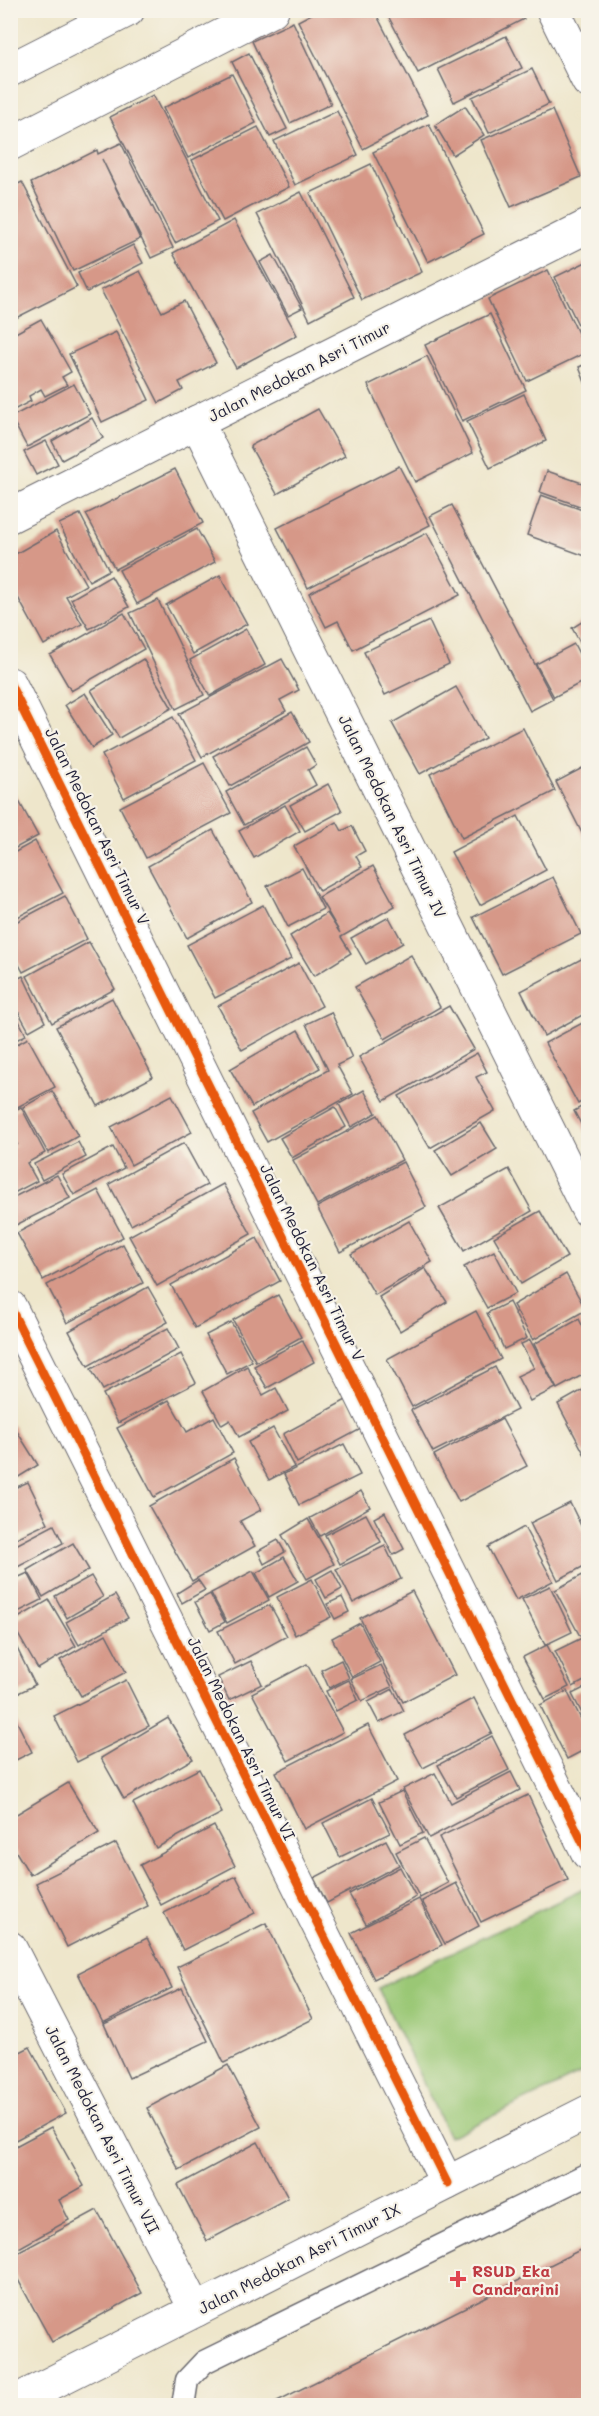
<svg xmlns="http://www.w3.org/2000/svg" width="599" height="2416" viewBox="0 0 599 2416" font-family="Mali,sans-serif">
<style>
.green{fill:#9ac774;stroke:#5e7458;stroke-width:1.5}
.building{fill:#d69888}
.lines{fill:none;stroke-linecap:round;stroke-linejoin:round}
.lane-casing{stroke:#69676d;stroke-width:25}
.street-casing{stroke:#69676d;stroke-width:35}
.lane{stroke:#fff;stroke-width:22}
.street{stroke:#fff;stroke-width:33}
.cycleway-casing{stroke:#f7f3e8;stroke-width:13}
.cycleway{stroke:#e8590c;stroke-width:9}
.health-dot{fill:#e0444e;stroke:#f7f3e8;stroke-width:2}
.labels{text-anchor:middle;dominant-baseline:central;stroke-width:4.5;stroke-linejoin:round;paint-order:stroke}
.street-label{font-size:16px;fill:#22223b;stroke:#f7f3e8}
.health-label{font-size:16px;font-weight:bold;fill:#be3a42;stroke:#f7f3e8;text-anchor:start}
</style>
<rect width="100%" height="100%" fill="#f7f3e8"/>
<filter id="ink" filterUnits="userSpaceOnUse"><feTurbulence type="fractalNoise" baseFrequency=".0167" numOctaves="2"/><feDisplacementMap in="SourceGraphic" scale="12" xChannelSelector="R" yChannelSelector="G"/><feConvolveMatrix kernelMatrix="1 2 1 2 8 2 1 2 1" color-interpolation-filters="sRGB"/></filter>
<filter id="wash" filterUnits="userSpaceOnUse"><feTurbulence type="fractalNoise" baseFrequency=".008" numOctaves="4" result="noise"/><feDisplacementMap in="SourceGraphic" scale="24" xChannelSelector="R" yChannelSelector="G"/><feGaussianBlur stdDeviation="1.35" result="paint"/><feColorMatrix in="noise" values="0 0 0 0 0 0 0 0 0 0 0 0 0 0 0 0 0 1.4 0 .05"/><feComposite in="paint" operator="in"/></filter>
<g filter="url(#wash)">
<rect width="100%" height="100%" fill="#eee6cb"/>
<polygon class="green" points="588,1887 588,2070 449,2137 378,1988"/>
<g id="blocks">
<g class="building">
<polygon points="319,10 374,10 428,115 363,149 298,21"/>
<polygon points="385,10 520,10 524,19 418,73"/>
<polygon points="293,22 331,104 290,123 252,41"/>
<polygon points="506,36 522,68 454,102 438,69"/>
<polygon points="249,53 287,129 270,137 232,62"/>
<polygon points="532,69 549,104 489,133 472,97"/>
<polygon points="232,74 256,123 188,158 163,108"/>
<polygon points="153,95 218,221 175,243 110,117"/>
<polygon points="465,106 484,135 453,155 435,125"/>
<polygon points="552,110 581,177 511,207 481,140"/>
<polygon points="337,111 358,155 295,185 274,141"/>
<polygon points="429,124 484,234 428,262 373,152"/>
<polygon points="258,127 289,187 223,221 192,160"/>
<polygon points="121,143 173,248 151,258 102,159 140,239 73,271 31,183 97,150 98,154"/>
<polygon points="371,164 422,272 362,300 310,193"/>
<polygon points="22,182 77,287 10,321 10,188"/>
<polygon points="301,192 354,297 310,320 257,214"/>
<polygon points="234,220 297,335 236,368 173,253"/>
<polygon points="133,245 143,263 87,292 78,273"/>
<polygon points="273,255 302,308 288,315 260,262"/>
<polygon points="588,261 588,345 555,277"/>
<polygon points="548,270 587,352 527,381 488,299"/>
<polygon points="140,271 162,312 184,301 216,363 179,382 183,390 159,403 101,290"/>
<polygon points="490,314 526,390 462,421 425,345"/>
<polygon points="41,319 71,372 62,377 67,385 45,396 41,389 29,396 31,401 10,412 10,336"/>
<polygon points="116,332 149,400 102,422 69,354"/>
<polygon points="427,356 473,453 415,482 368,385"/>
<polygon points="588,363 588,390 579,367"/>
<polygon points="74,384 90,414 27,447 11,417"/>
<polygon points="524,394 546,441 490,468 467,421"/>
<polygon points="318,409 345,456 277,494 250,446"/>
<polygon points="92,418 103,438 62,460 52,441"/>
<polygon points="46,441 58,464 36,475 24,452"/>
<polygon points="399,466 430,525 308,588 277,528"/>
<polygon points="175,469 203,523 115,569 86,514"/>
<polygon points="547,471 588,485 588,509 540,492"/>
<polygon points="541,495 588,512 588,557 527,535"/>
<polygon points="452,505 553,699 530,711 430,516"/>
<polygon points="80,514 109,570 89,581 59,524"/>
<polygon points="197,529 215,562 137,604 119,570"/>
<polygon points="56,531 86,585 66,596 82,624 44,645 10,583 10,557"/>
<polygon points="427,533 460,595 353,650 338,621 326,627 309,593"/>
<polygon points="220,575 247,624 193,654 166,605"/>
<polygon points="111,576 129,607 89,629 71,599"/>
<polygon points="158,600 204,695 176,709 130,613"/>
<polygon points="124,613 144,649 71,691 50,655"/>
<polygon points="588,618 588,657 572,628"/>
<polygon points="429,621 449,664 385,695 364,652"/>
<polygon points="246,629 265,665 210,696 190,660"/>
<polygon points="574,644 588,671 588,679 554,697 536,664"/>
<polygon points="143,659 172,708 119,738 91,690"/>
<polygon points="282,659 299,690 280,700 286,711 202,757 179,714"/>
<polygon points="456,687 485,738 420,774 392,723"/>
<polygon points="85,693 112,735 92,748 65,705"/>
<polygon points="292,712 309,742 230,786 213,756"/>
<polygon points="173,717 196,760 124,798 102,755"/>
<polygon points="523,728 555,791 462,838 430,774"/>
<polygon points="306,747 316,765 308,770 316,785 244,825 226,792"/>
<polygon points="204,763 231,813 146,858 120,807"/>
<polygon points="588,765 588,845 556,782"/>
<polygon points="328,784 342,811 305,831 290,805"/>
<polygon points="14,792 38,836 10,851 10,794"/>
<polygon points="285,805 300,831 254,858 239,831"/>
<polygon points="518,816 546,870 480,905 451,852"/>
<polygon points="337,822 342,831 352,826 365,851 356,856 362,867 319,891 294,846"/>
<polygon points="213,830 252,902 187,938 148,866"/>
<polygon points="35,841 63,893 10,921 10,855"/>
<polygon points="373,866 395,906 341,937 351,953 314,976 290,936 327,913 340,933 319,897"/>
<polygon points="302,868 323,909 288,927 267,886"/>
<polygon points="553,877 581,934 502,974 473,917"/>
<polygon points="65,896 87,939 23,972 10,948 10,925"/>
<polygon points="263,905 291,959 215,998 187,945"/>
<polygon points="389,917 403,943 366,964 351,938"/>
<polygon points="89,942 115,989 52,1023 27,976"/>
<polygon points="411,955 440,1007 385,1039 355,987"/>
<polygon points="587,956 588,1012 544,1036 521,991"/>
<polygon points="299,963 322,1006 242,1050 218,1006"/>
<polygon points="23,976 45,1022 29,1031 19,1013 10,1017 10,982"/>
<polygon points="112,998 153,1077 98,1106 56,1027"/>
<polygon points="449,1006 474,1049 384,1101 359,1057"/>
<polygon points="331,1012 352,1058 337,1065 353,1094 267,1142 251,1113 328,1070 306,1024"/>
<polygon points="17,1017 26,1035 10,1043 10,1020"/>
<polygon points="588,1020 588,1098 578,1104 545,1043"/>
<polygon points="298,1030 320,1068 252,1107 230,1069"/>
<polygon points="28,1038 55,1087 10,1111 10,1048"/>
<polygon points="477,1053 487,1072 476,1077 495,1111 430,1148 399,1096"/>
<polygon points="364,1090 376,1113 351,1127 339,1104"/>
<polygon points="52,1091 78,1136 48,1153 23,1107"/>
<polygon points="172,1095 192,1132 131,1165 111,1127"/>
<polygon points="588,1103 588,1137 574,1111"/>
<polygon points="21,1107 45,1153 27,1163 37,1181 10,1195 10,1149 18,1144 10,1147 10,1113"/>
<polygon points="335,1107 346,1127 292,1158 280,1138"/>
<polygon points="378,1115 402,1160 317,1205 293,1160"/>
<polygon points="481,1123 497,1149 452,1176 435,1150"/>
<polygon points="78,1142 86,1157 42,1180 34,1164"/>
<polygon points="184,1143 207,1185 131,1225 109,1184"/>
<polygon points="113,1147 124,1168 74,1195 62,1174"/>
<polygon points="403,1162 426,1207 340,1252 317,1207"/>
<polygon points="509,1169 532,1211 464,1251 439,1208"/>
<polygon points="57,1175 70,1198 10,1228 10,1199"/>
<polygon points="223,1184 251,1234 157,1286 129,1236"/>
<polygon points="98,1190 123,1237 43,1280 17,1233"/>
<polygon points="540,1211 567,1257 521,1284 494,1237"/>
<polygon points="409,1221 432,1262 375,1295 351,1254"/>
<polygon points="257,1238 280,1281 195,1328 171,1285"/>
<polygon points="123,1244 143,1283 67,1323 47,1285"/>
<polygon points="494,1251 516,1293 487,1308 464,1267"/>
<polygon points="425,1268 447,1302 400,1331 379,1297"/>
<polygon points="566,1274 586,1310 533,1340 513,1305"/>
<polygon points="148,1287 168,1322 88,1366 69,1331"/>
<polygon points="278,1295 301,1337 256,1362 233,1320"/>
<polygon points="509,1302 527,1338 504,1349 487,1313"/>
<polygon points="476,1311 501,1359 412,1407 387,1359"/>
<polygon points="579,1319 588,1337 588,1372 557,1389 534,1344"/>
<polygon points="231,1322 252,1361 227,1374 206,1335"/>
<polygon points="168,1328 179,1349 103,1390 91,1369"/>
<polygon points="302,1340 314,1362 267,1388 254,1366"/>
<polygon points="530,1340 556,1388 530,1401 517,1376 534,1368 521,1344"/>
<polygon points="181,1354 196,1383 118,1423 103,1394"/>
<polygon points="247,1366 263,1395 276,1388 288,1411 239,1437 230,1420 222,1425 203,1391"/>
<polygon points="495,1367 517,1410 433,1452 411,1410"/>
<polygon points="588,1387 588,1461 558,1404"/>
<polygon points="169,1400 187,1432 214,1417 233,1453 154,1497 117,1428"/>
<polygon points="346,1400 361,1429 297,1463 283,1434"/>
<polygon points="502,1419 527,1466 459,1502 434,1455"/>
<polygon points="13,1425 38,1465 17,1478 10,1468 10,1427"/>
<polygon points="273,1428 294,1467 269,1480 248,1442"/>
<polygon points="344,1444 360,1475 299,1505 284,1474"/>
<polygon points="234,1458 261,1510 240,1521 255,1546 192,1581 149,1506"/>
<polygon points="28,1482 48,1523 10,1541 10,1490"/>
<polygon points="361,1491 370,1507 320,1536 310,1518"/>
<polygon points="570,1503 588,1540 588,1564 558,1580 530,1523"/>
<polygon points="385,1512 404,1549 393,1555 374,1518"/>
<polygon points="366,1514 381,1542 340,1564 325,1535"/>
<polygon points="308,1519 334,1564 307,1579 282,1535"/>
<polygon points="54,1525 63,1543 10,1571 10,1548"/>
<polygon points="524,1527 553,1581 516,1600 488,1547"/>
<polygon points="278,1540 285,1552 264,1564 258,1551"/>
<polygon points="73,1543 89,1570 43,1597 27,1570"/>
<polygon points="385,1546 401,1579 353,1603 336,1569"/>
<polygon points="284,1557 298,1581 269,1597 256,1573"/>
<polygon points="332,1570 342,1589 326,1598 316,1579"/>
<polygon points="253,1571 269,1600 227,1623 211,1593"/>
<polygon points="588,1572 588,1632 580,1636 555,1590"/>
<polygon points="28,1573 42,1600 10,1616 10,1581"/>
<polygon points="91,1576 103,1597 67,1618 55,1596"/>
<polygon points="312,1579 331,1617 295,1635 277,1597"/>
<polygon points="198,1580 205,1590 182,1603 177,1593"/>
<polygon points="550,1586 572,1632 545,1645 522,1599"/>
<polygon points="412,1591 455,1675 403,1702 360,1618"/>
<polygon points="210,1594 225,1622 210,1630 195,1602"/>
<polygon points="115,1595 128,1618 79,1645 66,1622"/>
<polygon points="342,1597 349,1612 335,1619 327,1604"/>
<polygon points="49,1600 76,1646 38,1669 11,1622"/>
<polygon points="270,1605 287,1636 235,1664 218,1631"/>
<polygon points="360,1623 380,1662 352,1677 332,1638"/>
<polygon points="10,1634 35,1685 10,1697"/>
<polygon points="106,1634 126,1672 81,1696 60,1660"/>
<polygon points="588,1635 588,1679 573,1687 555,1651"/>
<polygon points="547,1645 569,1687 545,1699 523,1657"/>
<polygon points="341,1660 349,1678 329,1688 321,1670"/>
<polygon points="251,1661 262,1684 229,1700 218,1677"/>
<polygon points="307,1664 343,1732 288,1761 252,1693"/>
<polygon points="381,1665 392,1687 362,1701 351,1679"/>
<polygon points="126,1680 149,1726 77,1762 54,1716"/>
<polygon points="349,1680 358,1700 336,1711 326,1691"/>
<polygon points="588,1686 588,1725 572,1694"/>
<polygon points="393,1689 404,1711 379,1723 368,1702"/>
<polygon points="567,1691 588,1733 588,1748 567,1759 540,1705"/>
<polygon points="474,1698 492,1733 423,1768 405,1735"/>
<polygon points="10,1708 32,1752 10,1763"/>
<polygon points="168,1718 193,1759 124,1799 101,1758"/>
<polygon points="368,1725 397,1781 304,1829 276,1772"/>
<polygon points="492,1736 509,1770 456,1797 438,1765"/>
<polygon points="199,1769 222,1813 156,1848 133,1803"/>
<polygon points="511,1772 520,1790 429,1838 403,1789 435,1773 451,1803"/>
<polygon points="68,1783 99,1833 30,1875 10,1842 10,1818"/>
<polygon points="402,1791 423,1833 400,1844 379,1802"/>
<polygon points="528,1795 568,1880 481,1922 439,1837"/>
<polygon points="372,1798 390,1833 340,1857 323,1823"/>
<polygon points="214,1826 235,1866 161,1905 140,1865"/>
<polygon points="424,1838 448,1883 420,1898 396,1852"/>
<polygon points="386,1840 399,1865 327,1903 314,1878"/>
<polygon points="116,1843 148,1906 67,1947 36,1883"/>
<polygon points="400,1867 416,1897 366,1924 349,1894"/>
<polygon points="236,1876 255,1913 183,1950 164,1913"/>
<polygon points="456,1883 479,1926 445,1944 422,1901"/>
<polygon points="419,1899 442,1945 374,1979 351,1933"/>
<polygon points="266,1923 313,2019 224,2063 177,1967"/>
<polygon points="147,1938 172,1988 103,2023 78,1973"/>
<polygon points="182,1988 208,2041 129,2078 104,2024"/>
<polygon points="30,2047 66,2113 10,2143 10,2057"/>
<polygon points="228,2065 261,2127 179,2170 147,2108"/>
<polygon points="51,2127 84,2186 59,2200 69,2220 10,2253 10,2149"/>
<polygon points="258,2142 288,2198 207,2241 178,2185"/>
<polygon points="97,2210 142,2293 52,2342 10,2265 10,2257"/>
<polygon points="588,2246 588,2406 277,2406 275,2402"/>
</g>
</g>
</g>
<g filter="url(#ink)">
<use href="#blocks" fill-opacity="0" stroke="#69676d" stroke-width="1.5"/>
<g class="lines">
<g class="lane-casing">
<polyline id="lane" points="183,2406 187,2380 204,2362 588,2174"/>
</g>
<g class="street-casing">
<g id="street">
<polyline points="553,10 588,81"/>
<polyline points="10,70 128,10"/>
<polyline points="10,144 272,10"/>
<polyline points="197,422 588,1210"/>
<polyline points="10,516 588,226"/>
<polyline points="10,684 588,1853"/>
<polyline points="10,1307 447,2183"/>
<polyline points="10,1948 196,2310"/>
<polyline points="10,2404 588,2112"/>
</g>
</g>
<use href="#lane" class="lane"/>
<use href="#street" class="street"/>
<g class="cycleway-casing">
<g id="cycleway">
<polyline points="10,684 588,1853"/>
<polyline points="10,1307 447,2183"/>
</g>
</g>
<use href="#cycleway" class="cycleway"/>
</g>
</g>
<path class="health-dot" d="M455 2270h6v6h6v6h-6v6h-6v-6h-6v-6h6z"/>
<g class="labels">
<g class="street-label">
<text transform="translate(299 371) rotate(-27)">Jalan Medokan Asri Timur</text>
<text transform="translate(393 816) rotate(64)">Jalan Medokan Asri Timur IV</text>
<text transform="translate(98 826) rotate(64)">Jalan Medokan Asri Timur V</text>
<text transform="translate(313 1262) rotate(64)">Jalan Medokan Asri Timur V</text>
<text transform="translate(242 1738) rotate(64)">Jalan Medokan Asri Timur VI</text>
<text transform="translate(103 2129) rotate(63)">Jalan Medokan Asri Timur VII</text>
<text transform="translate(299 2258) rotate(-27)">Jalan Medokan Asri Timur IX</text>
</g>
<g class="health-label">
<text x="472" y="2270">RSUD Eka<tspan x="472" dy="18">Candrarini</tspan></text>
</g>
</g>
<rect width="599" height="2416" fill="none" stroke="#f7f3e8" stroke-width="36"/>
</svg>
